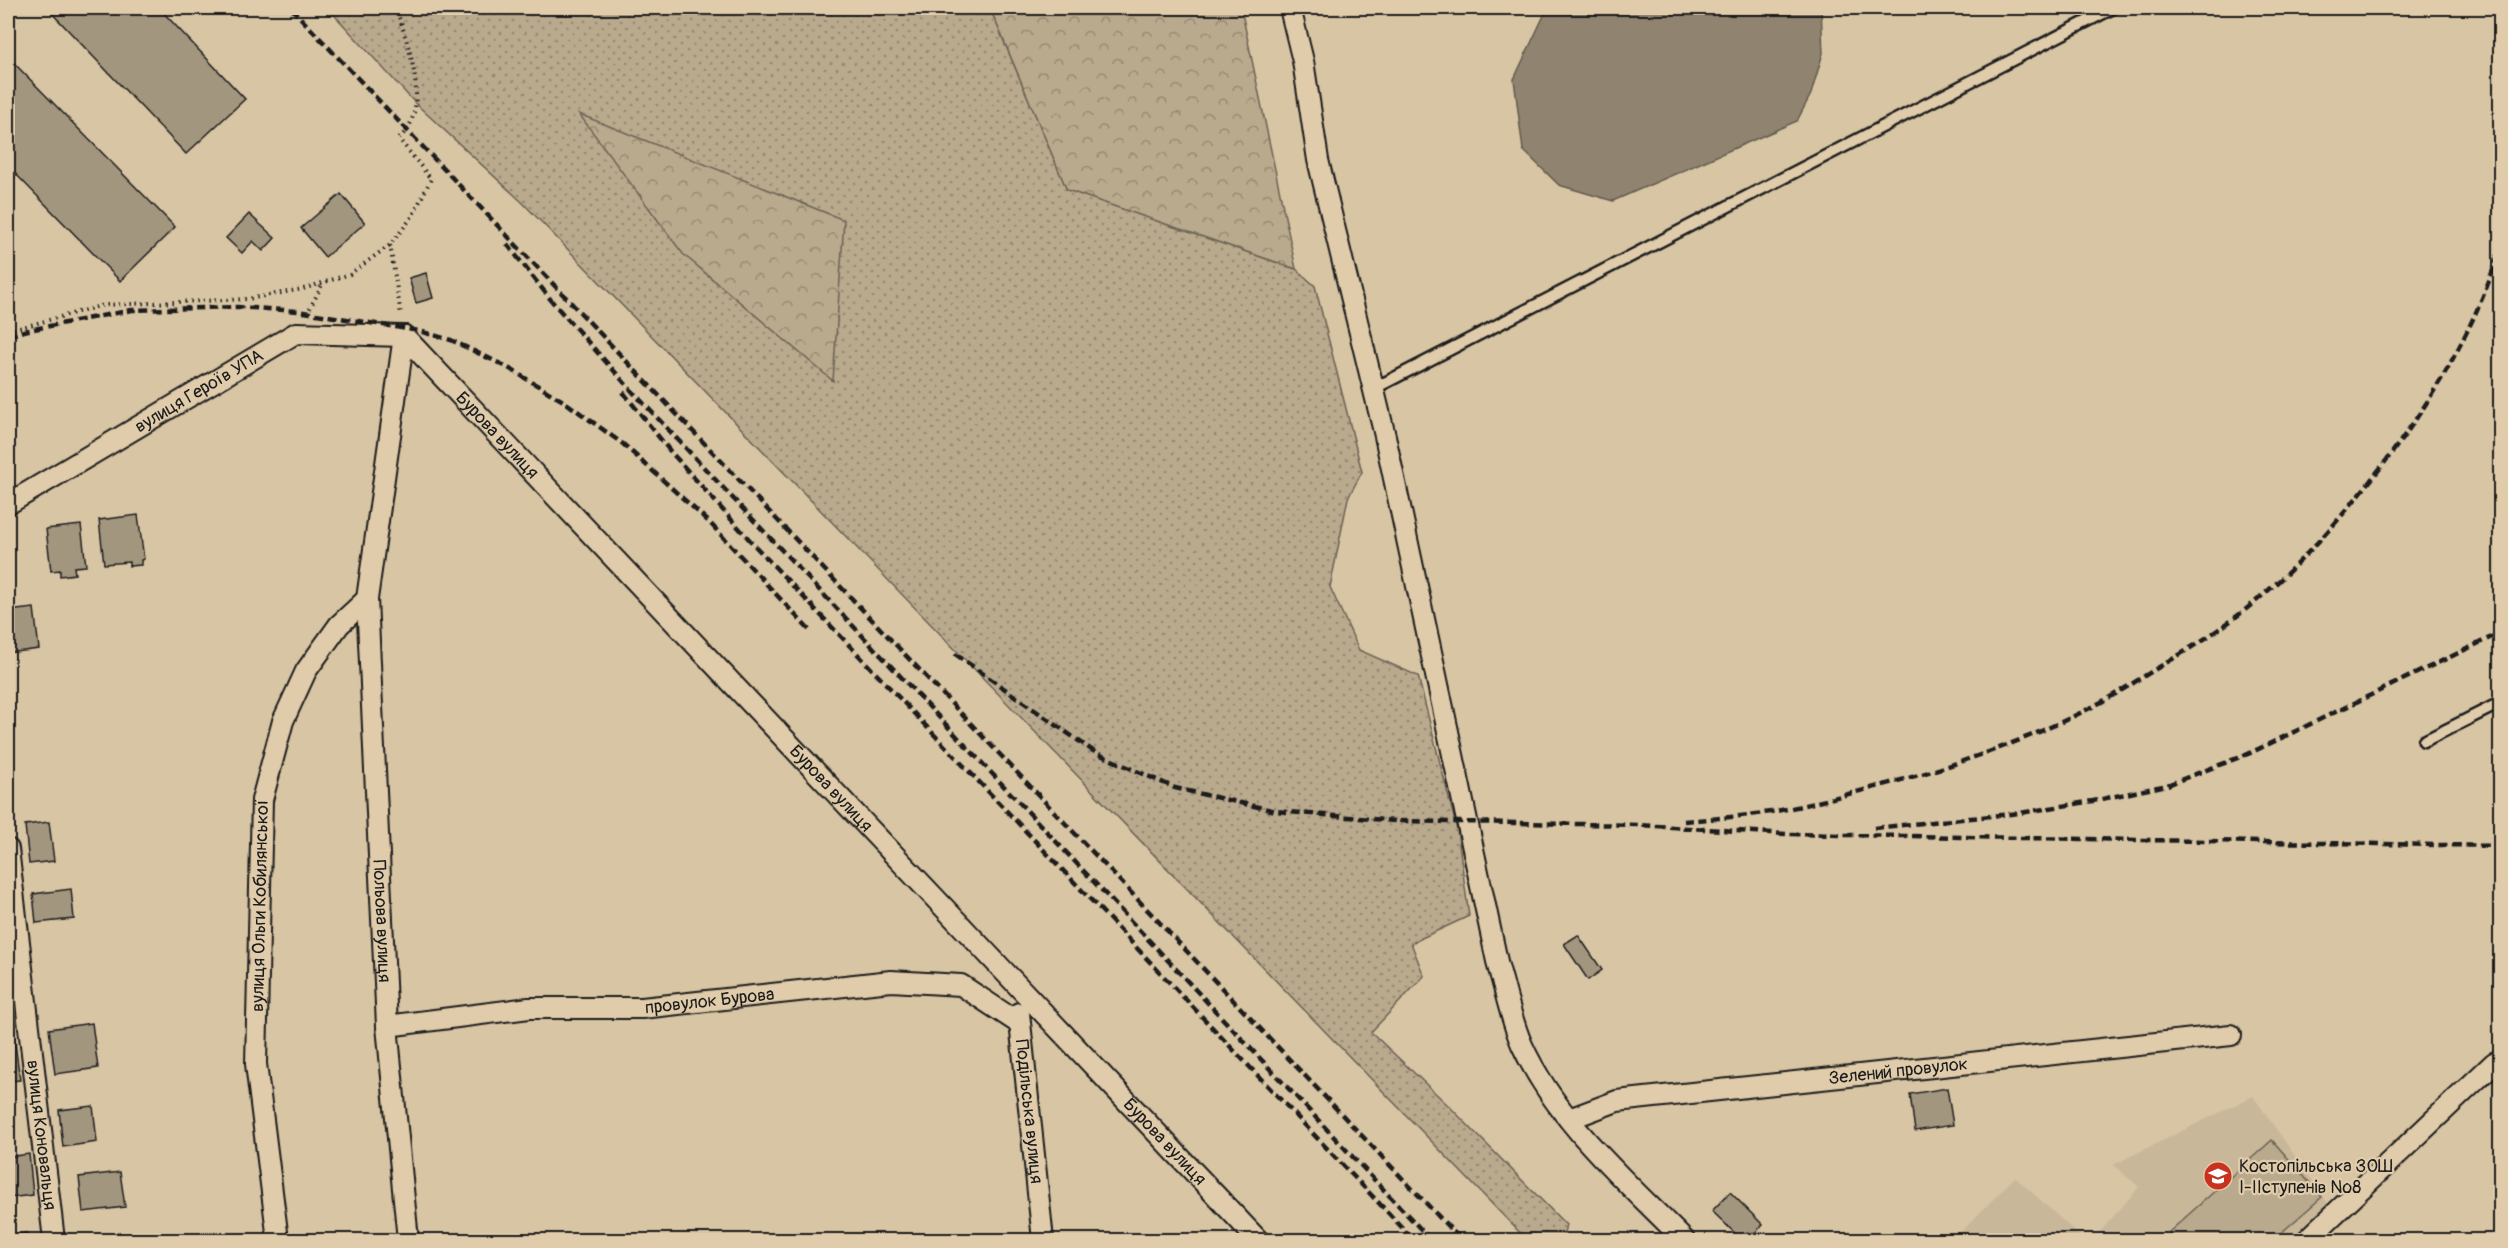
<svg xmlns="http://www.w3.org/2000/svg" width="2508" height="1248" viewBox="0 0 2508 1248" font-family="Pangolin,sans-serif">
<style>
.built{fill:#c8b799}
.grass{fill:url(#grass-dots);stroke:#6a6254;stroke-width:1.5}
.forest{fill:url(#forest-crowns);stroke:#6a6254;stroke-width:1.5}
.garden{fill:#b9a98d;stroke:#6a6254;stroke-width:1.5}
.water{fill:#908470;stroke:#625a4e;stroke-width:1.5}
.building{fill:#a3967f;stroke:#1c1c1c;stroke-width:1.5}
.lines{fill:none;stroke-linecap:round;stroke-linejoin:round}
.service-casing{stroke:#1c1c1c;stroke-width:15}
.minor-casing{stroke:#1c1c1c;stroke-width:24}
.path{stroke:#1c1c1c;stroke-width:4;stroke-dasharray:1.5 4.5;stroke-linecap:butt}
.service{stroke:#e0ccaa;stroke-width:10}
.minor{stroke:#e0ccaa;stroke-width:20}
.rail{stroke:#1c1c1c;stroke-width:4.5;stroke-dasharray:9 4.5;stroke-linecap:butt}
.labels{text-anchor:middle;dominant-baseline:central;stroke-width:4.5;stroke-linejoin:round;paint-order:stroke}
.street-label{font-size:18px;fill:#1c1c1c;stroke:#e0ccaa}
.poi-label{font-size:18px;fill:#1c1c1c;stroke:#e0ccaa;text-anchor:start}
</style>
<defs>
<pattern id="grass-dots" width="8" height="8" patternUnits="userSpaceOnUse" patternTransform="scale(1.5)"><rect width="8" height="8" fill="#b9a98d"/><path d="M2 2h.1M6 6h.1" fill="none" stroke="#968972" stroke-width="1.8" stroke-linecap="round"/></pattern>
<pattern id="forest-crowns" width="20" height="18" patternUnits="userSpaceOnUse" patternTransform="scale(1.5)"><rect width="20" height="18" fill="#b9a98d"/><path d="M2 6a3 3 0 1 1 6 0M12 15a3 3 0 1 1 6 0" fill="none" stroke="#968972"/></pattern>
</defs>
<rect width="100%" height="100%" fill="#d8c5a4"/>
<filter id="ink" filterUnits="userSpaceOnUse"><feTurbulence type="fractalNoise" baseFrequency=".0167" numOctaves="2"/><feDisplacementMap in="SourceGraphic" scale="12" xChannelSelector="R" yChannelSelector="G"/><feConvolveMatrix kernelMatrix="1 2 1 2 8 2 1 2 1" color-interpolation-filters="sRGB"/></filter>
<g filter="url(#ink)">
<g class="built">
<polygon points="2253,1096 2330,1206 2294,1240 2093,1240 2139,1187 2113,1165"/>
<polygon points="2015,1177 2084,1240 1953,1240"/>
</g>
<polygon class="grass" points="328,8 990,8 1067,190 1296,269 1315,286 1362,472 1348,498 1330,587 1359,650 1418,676 1457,830 1469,916 1411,943 1424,976 1371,1032 1450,1107 1566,1225 1562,1240 1527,1240 522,202 415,103"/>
<g class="forest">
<polygon points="990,8 1241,8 1296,269 1067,190"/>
<polygon points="579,114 844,220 833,381 683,254"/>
</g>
<polygon class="garden" points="2272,1140 2322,1197 2273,1240 2177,1240 2169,1232"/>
<polygon class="water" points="1550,8 1821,8 1823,53 1811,94 1797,121 1613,201 1559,185 1523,150 1514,79 1547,9"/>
<g class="building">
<polygon points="47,8 159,8 245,99 186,154"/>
<polygon points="8,57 175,227 120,281 8,166"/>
<polygon points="341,194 365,223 325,257 301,228"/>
<polygon points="249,214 275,238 263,251 253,241 242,253 226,238"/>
<polygon points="426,273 433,298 416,303 409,278"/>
<polygon points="138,515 144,559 141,560 141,565 129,566 129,562 104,564 99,520"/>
<polygon points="81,525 86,566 74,567 75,574 60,576 60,570 51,571 46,529"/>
<polygon points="34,608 39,649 8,653 8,611"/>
<polygon points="49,822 54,861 29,864 25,825"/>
<polygon points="71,889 74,919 36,923 33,894"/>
<polygon points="1578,935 1602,970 1588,980 1564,944"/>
<polygon points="92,1023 98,1068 55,1074 49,1029"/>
<polygon points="14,1036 20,1080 8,1081 8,1037"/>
<polygon points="1947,1088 1953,1125 1915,1131 1910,1094"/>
<polygon points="93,1106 97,1142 63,1147 59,1110"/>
<polygon points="29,1154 33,1195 8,1198 8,1157"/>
<polygon points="120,1172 125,1207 83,1212 79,1177"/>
<polygon points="1730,1192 1763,1225 1747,1240 1742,1240 1712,1211"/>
<polygon points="27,1233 28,1240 8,1240 8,1235"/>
</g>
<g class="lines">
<g class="service-casing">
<g id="service">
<polyline points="1373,389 2113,8"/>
<polyline points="2424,741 2500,703"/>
</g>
</g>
<g class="minor-casing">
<g id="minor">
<path d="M1290 8 1303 61 1318 160 1385 436 1498 966C1506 992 1511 1020 1522 1045 1557 1122 1626 1181 1684 1240"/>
<path id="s1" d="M404 336 1258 1240"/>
<path id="s2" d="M404 336 367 599 387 1026 408 1240"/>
<path id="s3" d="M8 504 296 333 404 336"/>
<path id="s4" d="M8 849 54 1240"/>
<path id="s5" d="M1019 1013 1043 1240"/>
<path id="s6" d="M387 1026 529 1008H642L891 981 961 985 1020 1024"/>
<path id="s7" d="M1569 1119 1617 1101 2231 1035"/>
<path id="s8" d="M278 1240 256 1064 262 800 283 721 306 671 339 625 367 599"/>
<polyline points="2307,1240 2494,1063 2500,1060"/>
</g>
</g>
<g class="path">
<polyline points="390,245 401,315"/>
<polyline points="307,314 323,283"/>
<path d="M8 331 104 305 248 299 303 289 350 274 390 245 412 217 431 179 399 139C404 133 410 127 412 119 424 87 406 38 396 8"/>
</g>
<use href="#service" class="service"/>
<use href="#minor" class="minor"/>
<g class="rail">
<polyline points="291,8 1461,1240"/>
<polyline points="507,244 555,305 632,391 1431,1240"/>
<polyline points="8,336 24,331 132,310 238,307 298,311 419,331 451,340 505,366 565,402 623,444 709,522 812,633"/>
<polyline points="623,392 670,451 756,547 1414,1240"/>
<polyline points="955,654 1096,753 1175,788 1276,811 1395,821 1639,825 1787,834 2500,846"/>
<path d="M1684 821C1710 819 1737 817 1763 813 1794 809 1825 800 1856 792 1936 772 2016 746 2090 708 2112 697 2133 683 2154 670 2195 646 2236 620 2271 588 2314 550 2353 504 2388 458 2436 394 2476 326 2500 249"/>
<polyline points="1874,828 2020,813 2093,801 2167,785 2248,754 2500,633"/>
</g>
</g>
</g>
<defs>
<g id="school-disc" transform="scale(1.5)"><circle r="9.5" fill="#c8321e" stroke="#e0ccaa"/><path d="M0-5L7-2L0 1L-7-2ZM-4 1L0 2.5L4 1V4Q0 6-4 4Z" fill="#fff"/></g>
</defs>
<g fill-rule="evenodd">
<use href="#school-disc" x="2218" y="1176"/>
</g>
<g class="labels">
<g class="street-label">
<text stroke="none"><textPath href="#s3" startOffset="222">вулиця Героїв УПА</textPath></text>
<text stroke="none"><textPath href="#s1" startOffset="136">Бурова вулиця</textPath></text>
<text stroke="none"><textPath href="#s1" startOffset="622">Бурова вулиця</textPath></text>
<text stroke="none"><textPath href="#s8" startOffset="336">вулиця Ольги Кобилянської</textPath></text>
<text stroke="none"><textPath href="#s2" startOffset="588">Польова вулиця</textPath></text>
<text stroke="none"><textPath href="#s6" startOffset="324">провулок Бурова</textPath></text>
<text stroke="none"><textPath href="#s7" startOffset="334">Зелений провулок</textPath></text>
<text stroke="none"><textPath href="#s5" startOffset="99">Подільська вулиця</textPath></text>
<text stroke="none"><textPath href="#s4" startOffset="288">вулиця Коновальця</textPath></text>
<text stroke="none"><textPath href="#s1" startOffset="1108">Бурова вулиця</textPath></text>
</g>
<g class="poi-label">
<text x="2239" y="1166">Костопільська ЗОШ<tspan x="2239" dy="21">І-ІІступенів №8</tspan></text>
</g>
</g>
<rect width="2508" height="1248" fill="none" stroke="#e0ccaa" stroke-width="30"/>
<rect x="15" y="15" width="2478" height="1218" fill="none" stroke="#1c1c1c" stroke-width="2" filter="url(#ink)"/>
</svg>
